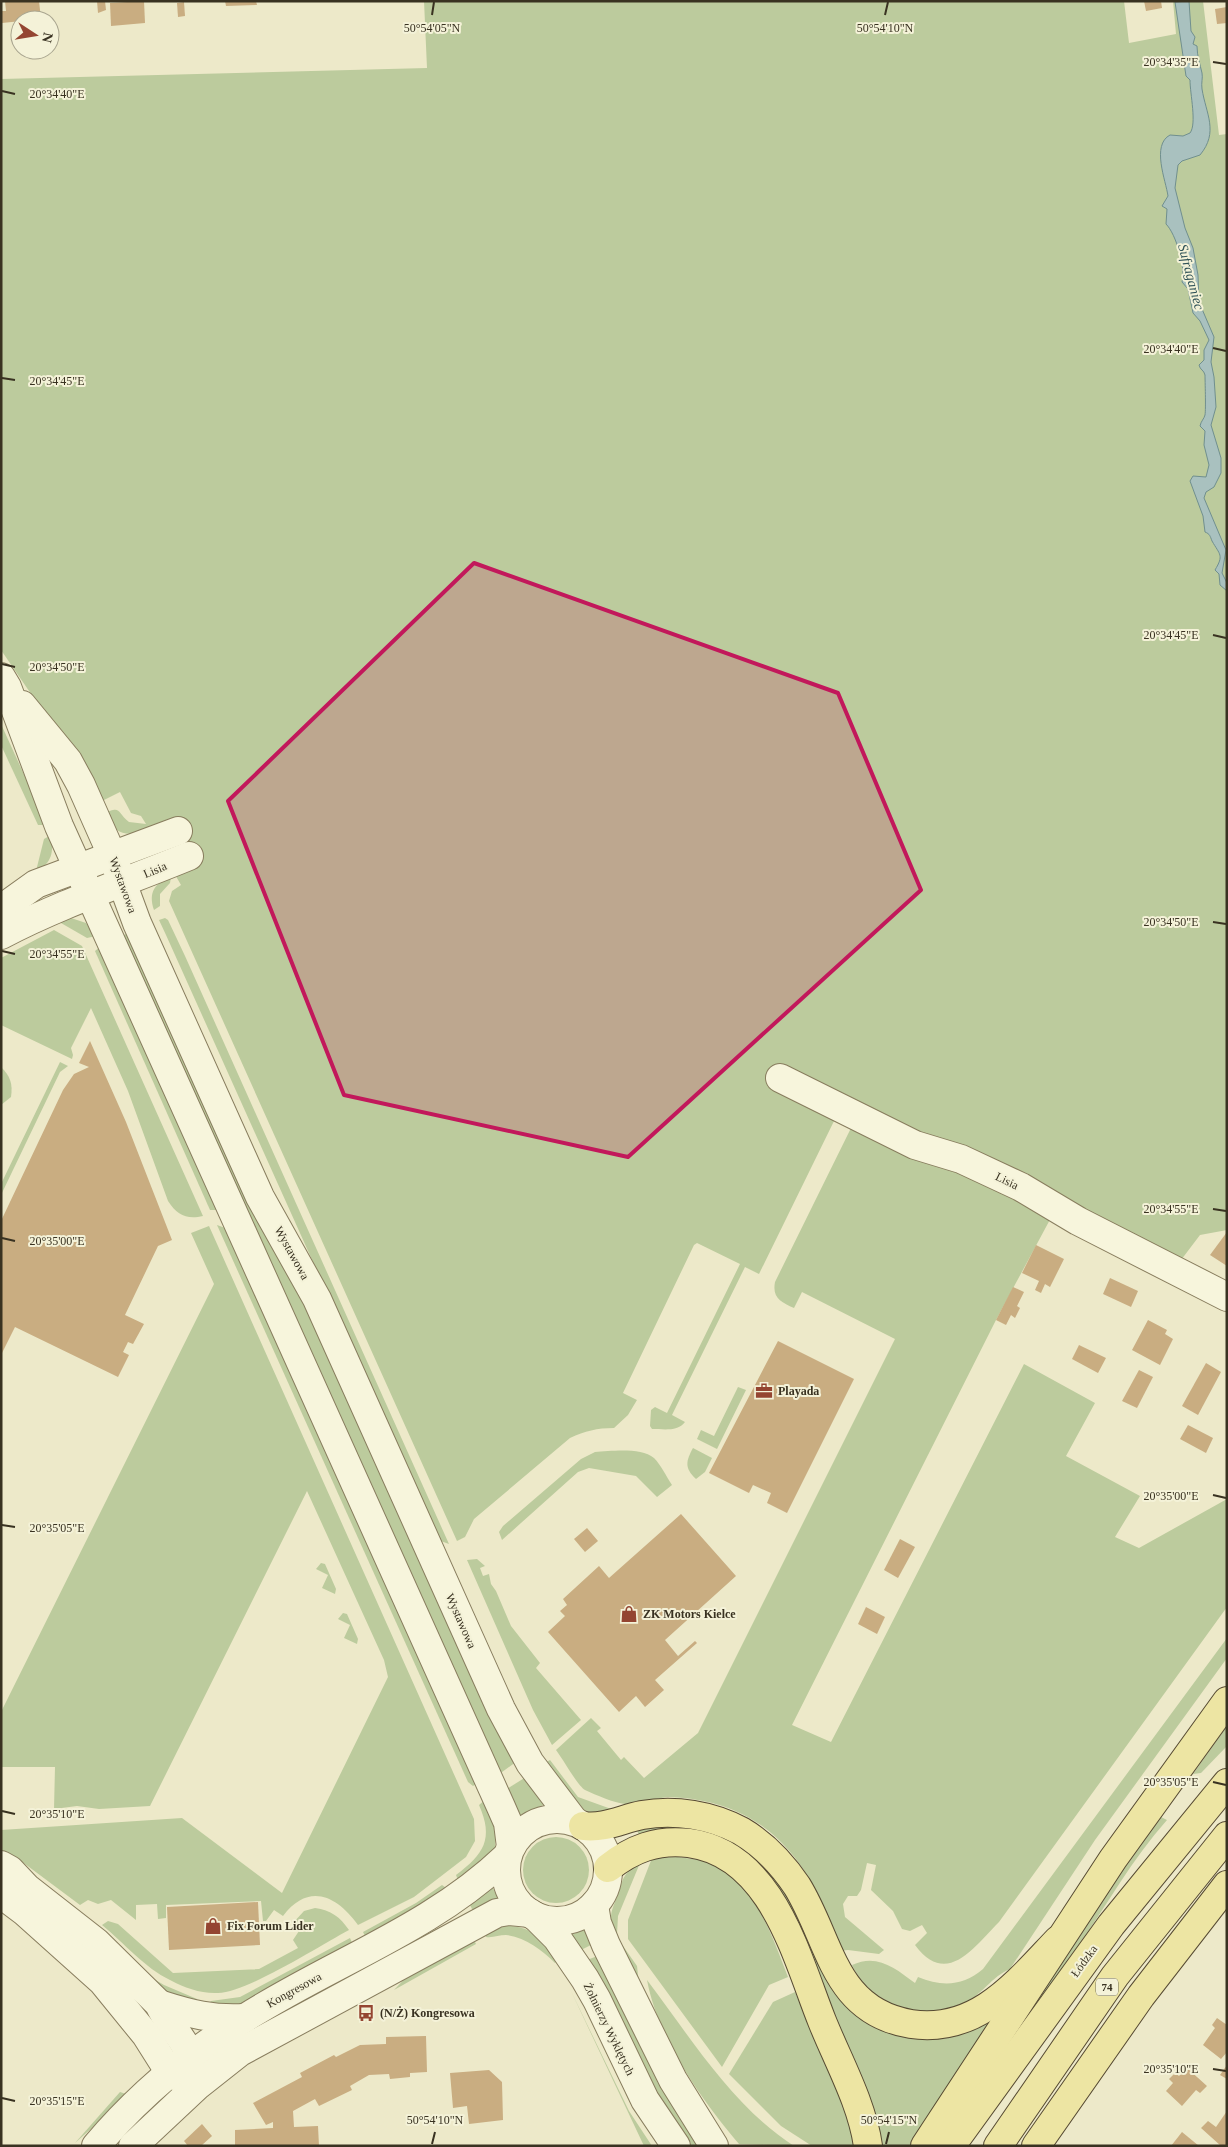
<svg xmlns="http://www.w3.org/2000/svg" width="1228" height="2147" viewBox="0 0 1228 2147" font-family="'Times New Roman',serif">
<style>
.green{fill:#bccb9d}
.water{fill:#a9c1bf;stroke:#708f8e}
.building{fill:#c9ad81}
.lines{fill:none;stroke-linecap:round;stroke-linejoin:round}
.minor-casing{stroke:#887d5e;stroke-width:30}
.major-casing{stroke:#564a32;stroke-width:30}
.minor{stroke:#f7f5dc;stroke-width:28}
.major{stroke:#ede5a3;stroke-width:28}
.marked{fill:#c2185b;fill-opacity:0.2;stroke:#c2185b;stroke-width:4;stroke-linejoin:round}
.ticks{fill:none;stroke:#393221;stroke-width:2}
.labels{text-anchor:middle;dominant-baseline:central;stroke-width:4;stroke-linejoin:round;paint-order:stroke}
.shield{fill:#f4f2d8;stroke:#716c58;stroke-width:1}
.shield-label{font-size:11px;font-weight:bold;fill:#393221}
.street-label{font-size:12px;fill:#393221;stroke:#f4f2d8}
.poi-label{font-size:12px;font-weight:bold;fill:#393221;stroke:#f4f2d8;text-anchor:start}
.water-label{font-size:14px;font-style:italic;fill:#315358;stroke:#f4f2d8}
.ticks-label{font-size:12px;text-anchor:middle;fill:#393221;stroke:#f4f2d8;stroke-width:4;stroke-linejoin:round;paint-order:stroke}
</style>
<rect width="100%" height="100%" fill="#ede9c9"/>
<g class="green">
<path d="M424 1H1124L1129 43 1176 34 1173 1H1203L1219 135 1227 134V1230L1200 1235 1178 1264 1053 1214 996 1320 792 1725 831 1742 1024 1364 1095 1403 1066 1456 1140 1496 1115 1537 1139 1548 1227 1499V1607L999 1922C974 1947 947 1988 915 1945L927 1933 922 1925 910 1931 902 1929 893 1911 871 1890 876 1865 867 1863 861 1890 857 1896H848L843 1904 845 1917 884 1950 879 1954 848 1950 840 1951C814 1865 769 1801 670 1797 656 1797 637 1806 625 1804 614 1803 596 1795 585 1790 577 1785 563 1759 556 1750L591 1718 601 1728 597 1731 621 1760 624 1757 644 1778 698 1733 895 1339 802 1292 794 1308C781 1302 772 1298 775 1282L852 1126 835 1119 759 1274 745 1267 672 1415 685 1422C678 1432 663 1429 652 1429L650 1426 651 1410 655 1407 667 1413 740 1264 697 1243 694 1245 623 1393 637 1400 628 1415 614 1428C597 1428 585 1431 570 1438L474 1519 465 1537 457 1541 169 901 172 891 181 885 150 831C124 836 118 836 103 814 122 805 116 812 129 822L146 824 141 816 131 813 120 792 98 803 68 748 1 650V79L427 68Z"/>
<polygon points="1,724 47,825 38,825 1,745"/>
<path d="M51 835C54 851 52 864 36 871L44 839Z"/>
<path d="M171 877 170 883 160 894V906L154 910C148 892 155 883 171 877Z"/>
<polygon points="71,918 86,923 96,936 87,938 61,923 58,919"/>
<polygon points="165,918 168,920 185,956 449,1544 438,1540 166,935 159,920"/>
<path d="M54 930 82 946 203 1216C187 1220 177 1215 168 1201L128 1091 91 1008 71 1048 73 1055 72 1059 1 1025V958Z"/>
<polygon points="128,933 290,1274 516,1762 502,1772 499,1774 122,936"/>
<polygon points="101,946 218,1209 217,1210 210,1210 95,951"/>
<polygon points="60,1062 68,1066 60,1072 1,1195 1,1184"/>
<path d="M1 1067C10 1076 13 1083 11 1097L1 1105Z"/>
<polygon points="217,1225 228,1229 478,1783 473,1786 468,1782"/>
<path d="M209 1226 474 1819 475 1841 466 1857 414 1897 358 1925C337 1896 309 1882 283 1916L274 1910 266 1921H263L261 1901 166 1905V1918L158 1919 157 1904 136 1905V1920L111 1900 98 1904 88 1900 80 1905 21 1861 1 1850V1830L182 1818 282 1893 388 1677 384 1660 307 1491 150 1806 99 1809 77 1806 54 1809 55 1767H1V1712L214 1284 191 1233Z"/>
<polygon points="738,1387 746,1390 717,1449 697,1439 701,1430 714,1436"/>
<path d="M693 1448 712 1458 705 1472 696 1479C684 1468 686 1461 693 1448Z"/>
<path d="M595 1452C611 1451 641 1447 654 1458 661 1465 666 1476 672 1485L657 1497 636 1476 589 1468 578 1472 502 1540 499 1532 503 1526 581 1459Z"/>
<polygon points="477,1559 485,1566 480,1568 483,1576 489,1574 491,1584 496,1591 511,1626 540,1663 536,1668 581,1720 552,1745 533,1710 467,1560"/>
<polygon points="321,1563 325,1564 336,1589 335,1594 322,1588 328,1575 316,1569"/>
<polygon points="343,1613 347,1614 358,1639 357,1644 344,1638 350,1625 338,1619"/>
<path d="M1227 1638V1658L1095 1840 1010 1969C992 1976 981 1996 962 2005 924 2025 869 2004 852 1965 877 1953 895 1968 915 1983L918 1977C942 1987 963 1986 983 1969Z"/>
<polygon points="1227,1726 1227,1746 1201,1773 1193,1774"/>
<polygon points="550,1760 578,1797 614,1810 590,1814 578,1808 543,1764"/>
<polygon points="526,1777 544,1804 540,1807 518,1816 505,1790"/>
<path d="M486 1799 496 1821 495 1848 459 1883 456 1875C484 1854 494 1839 479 1805Z"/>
<path d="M1161 1817 1167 1820C1132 1859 1107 1905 1077 1948 1039 2006 996 2060 954 2114L1047 1972Z"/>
<polygon points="648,1825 698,1827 741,1843 782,1883 839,1994 980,2026 990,2021 993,2023 912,2146 879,2146 772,1883 639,1835 636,1828"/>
<circle cx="556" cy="1870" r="33"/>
<path d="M677 1857C686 1858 695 1859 704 1861 753 1875 771 1934 788 1977L769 1985 722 2067 628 1939V1920L652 1858Z"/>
<path d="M640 1863 618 1916 617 1934 615 1935C608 1915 611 1913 618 1894 624 1877 623 1873 640 1863Z"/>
<polygon points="442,1885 449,1890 367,1940 363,1932 416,1903"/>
<polygon points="491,1885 499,1899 474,1913 469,1903"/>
<path d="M315 1908C331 1910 340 1917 349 1930 319 1946 248 1992 218 1993 202 1994 185 1988 170 1980 145 1968 124 1943 102 1925L108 1921 118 1924 173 1973 259 1969 298 1948 293 1940 301 1928 293 1923 304 1911Z"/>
<path d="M503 1926C533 1925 542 1939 557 1961L555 1963C542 1950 525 1937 506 1935 499 1935 493 1938 486 1937L484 1932Z"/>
<polygon points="586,1929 595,1943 579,1951 571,1935"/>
<polygon points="350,1938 353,1945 239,2006 207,2007 211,2001 240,1997"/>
<polygon points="473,1938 476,1944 394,1990 414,1969"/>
<polygon points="623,1946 637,1966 639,1984 620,1947"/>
<polygon points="600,1955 658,2083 702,2146 690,2146 655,2096 587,1960"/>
<path d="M147 1975 164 1985 197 1999V2006C177 2001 161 1989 147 1975Z"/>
<path d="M647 1980C691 2038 732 2106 794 2146L739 2144C701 2099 658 2039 647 1980Z"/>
<polygon points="570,1989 629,2111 652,2146 644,2146"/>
<polygon points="795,1992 842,2103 857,2146 812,2146 781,2126 729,2074 773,2002"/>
<polygon points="120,2092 129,2095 75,2143"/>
</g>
<path class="water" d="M1189 1 1191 31 1195 37 1193 44 1197 46C1197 56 1200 64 1202 73 1203 78 1201 83 1202 89 1206 114 1219 132 1200 155L1182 161 1178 165 1175 188 1185 228 1193 248 1198 275 1199 302 1214 337 1211 362 1214 377 1216 407 1211 425 1221 458V473L1214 487 1206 492 1204 498 1226 550 1222 573 1227 583V591L1220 585 1219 574 1215 570C1224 555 1220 555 1212 541 1210 536 1210 534 1205 532L1203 516 1190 481 1193 476 1206 477 1209 465 1204 445 1205 431 1200 426C1201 421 1204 419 1205 415 1206 409 1205 380 1205 375 1204 370 1200 370 1199 365L1204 360V350L1209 340 1200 321 1193 313 1188 289 1182 282C1186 268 1176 234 1166 224L1167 209 1162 206 1168 196C1166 181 1151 145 1170 135L1183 136 1190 133C1197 124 1190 94 1190 80L1186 76 1175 2Z"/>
<g class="building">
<polygon points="5,1 39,1 41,19 2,23 1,11 6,11"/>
<polygon points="97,1 105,1 106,10 98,13"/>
<polygon points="144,1 145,23 111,26 110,3"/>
<polygon points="225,1 256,1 257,5 226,6"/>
<polygon points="1144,1 1161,1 1162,8 1146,11"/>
<polygon points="184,2 185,16 178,17 177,3"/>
<polygon points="1227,7 1227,23 1217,24 1215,9"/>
<polygon points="90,1041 126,1122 172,1240 158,1246 125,1315 144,1324 133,1344 128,1342 123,1352 129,1355 118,1377 15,1327 1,1355 1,1221 63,1090 74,1074 89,1067 79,1063"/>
<polygon points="1227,1232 1227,1266 1210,1255"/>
<polygon points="1036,1245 1064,1259 1050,1287 1045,1284 1041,1293 1035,1290 1039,1281 1022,1273"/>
<polygon points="1110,1278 1138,1291 1131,1307 1103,1294"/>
<polygon points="1013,1287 1024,1292 1017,1306 1020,1308 1015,1318 1011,1315 1006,1325 996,1320"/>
<polygon points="1148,1320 1167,1330 1165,1334 1173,1339 1160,1365 1132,1350"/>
<polygon points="778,1341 854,1379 787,1513 767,1503 771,1493 753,1485 749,1493 709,1473"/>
<polygon points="1079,1345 1106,1358 1098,1373 1072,1359"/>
<polygon points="1206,1363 1221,1372 1198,1415 1182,1406"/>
<polygon points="1139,1370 1153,1377 1137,1408 1122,1401"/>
<polygon points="1188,1425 1213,1438 1206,1453 1180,1439"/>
<polygon points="681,1514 736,1576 665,1640 678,1656 695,1641 697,1643 655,1680 664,1690 645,1707 636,1696 619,1712 548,1632 565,1616 560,1611 567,1605 563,1599 599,1566 609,1578"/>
<polygon points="587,1528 598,1541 585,1552 574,1539"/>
<polygon points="900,1539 915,1547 898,1578 884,1570"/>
<polygon points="866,1607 885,1617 877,1634 858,1624"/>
<polygon points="258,1902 260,1945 169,1950 167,1907"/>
<polygon points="1217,2018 1227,2025 1227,2052 1221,2059 1203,2045 1215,2028 1212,2025"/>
<polygon points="426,2036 427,2072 410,2073 410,2077 390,2079 389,2074 369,2075 350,2086 352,2090 319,2106 315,2099 293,2111 294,2127 318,2126 319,2146 235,2146 235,2130 273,2128 273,2122 266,2125 253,2103 302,2077 300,2073 334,2055 336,2057 360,2045 386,2044 386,2037"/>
<polygon points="1227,2065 1227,2079 1220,2075"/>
<polygon points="1187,2068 1207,2086 1200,2093 1196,2090 1182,2106 1166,2091 1173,2083 1169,2079 1175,2073 1179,2076"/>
<polygon points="489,2070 502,2082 503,2120 469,2124 467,2106 453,2108 450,2073"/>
<polygon points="1227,2111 1227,2146 1221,2146 1201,2128 1208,2121 1216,2127"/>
<polygon points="202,2124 212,2136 201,2146 188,2146 184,2141"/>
<polygon points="1182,2132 1199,2146 1171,2146"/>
</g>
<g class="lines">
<g class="minor-casing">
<g id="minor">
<polyline points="1,677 7,687 59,826 501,1807 508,1823 511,1847"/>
<polyline points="22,705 68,761 81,785 112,855 137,923 260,1197 317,1299 501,1709 530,1763 574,1821"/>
<polyline points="1,909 36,884 178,831"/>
<path d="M1 935C62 903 126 882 189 856"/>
<polyline points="780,1078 915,1145 961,1159 1021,1187 1078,1221 1227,1297"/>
<circle cx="557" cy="1870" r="51"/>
<path d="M1 1865 10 1870 27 1888 96 1942 159 2004C171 2031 190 2041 194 2072"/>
<polyline points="1,1894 25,1912 102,1981 146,2035 170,2073 186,2081"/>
<polyline points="594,1905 597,1923 606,1945 673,2080 714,2146"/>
<polyline points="535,1916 557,1938 585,1979 597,2000 645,2100 676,2146"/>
<path d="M159 2004C190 2014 213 2020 245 2018"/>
<path d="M96 2146C138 2096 190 2053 245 2018 333 1962 431 1929 507 1856"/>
<polyline points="133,2146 197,2086 240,2052 497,1913 509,1911 530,1913"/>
</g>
</g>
<g class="major-casing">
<g id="major">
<path d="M583 1826C604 1829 622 1819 642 1815 675 1809 711 1815 741 1831 763 1844 783 1865 797 1886 831 1941 833 2011 911 2024 977 2034 1017 1983 1058 1940"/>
<path d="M608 1868C632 1849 657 1839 689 1843 772 1854 796 1956 822 2021 838 2061 862 2103 868 2146"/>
<polyline points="925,2146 1113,1859 1227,1701"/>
<polyline points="951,2146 1111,1925 1227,1783"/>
<polyline points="998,2146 1115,1976 1227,1836"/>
<polyline points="1036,2146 1141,1996 1227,1885"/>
</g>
</g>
<use href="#minor" class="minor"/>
<use href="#major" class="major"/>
</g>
<path class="marked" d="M474 563 838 693 921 890 628 1157 344 1095 228 801Z"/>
<path class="ticks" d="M432 15 434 2M885 15 888 2M1213 62 1226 64M2 91 15 94M1213 348 1226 351M2 378 15 380M1213 635 1226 638M2 664 15 667M1213 922 1226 924M2 951 15 954M1213 1209 1226 1211M2 1238 15 1241M1213 1495 1226 1498M2 1525 15 1527M1213 1782 1226 1785M2 1811 15 1814M1213 2069 1226 2071M2 2098 15 2101M432 2144 435 2132M886 2144 889 2132"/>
<defs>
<g id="office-bare" transform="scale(1.35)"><path d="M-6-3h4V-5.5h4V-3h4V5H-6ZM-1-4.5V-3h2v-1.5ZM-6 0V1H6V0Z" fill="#944531" stroke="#f4f2d8" stroke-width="2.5" paint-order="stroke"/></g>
<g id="shop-bare" transform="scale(1.35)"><path d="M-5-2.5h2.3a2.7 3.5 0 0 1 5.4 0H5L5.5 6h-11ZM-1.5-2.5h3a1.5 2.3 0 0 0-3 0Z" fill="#944531" stroke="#f4f2d8" stroke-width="2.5" paint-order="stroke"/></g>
<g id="bus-bare" transform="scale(1.35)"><path d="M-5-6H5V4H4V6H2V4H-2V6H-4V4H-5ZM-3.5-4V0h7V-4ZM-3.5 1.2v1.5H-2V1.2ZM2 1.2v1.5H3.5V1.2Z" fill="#944531" stroke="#f4f2d8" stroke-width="2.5" paint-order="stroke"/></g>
</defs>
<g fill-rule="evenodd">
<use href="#office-bare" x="764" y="1391"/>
<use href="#shop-bare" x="629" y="1614"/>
<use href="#shop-bare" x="213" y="1926"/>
<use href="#bus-bare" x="366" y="2013"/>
</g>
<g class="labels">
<rect class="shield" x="1096" y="1978.5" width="22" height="17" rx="4"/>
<g class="shield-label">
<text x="1107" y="1987">74</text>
</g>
<g class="street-label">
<text transform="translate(155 870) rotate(-23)">Lisia</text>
<text transform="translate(123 885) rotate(70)">Wystawowa</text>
<text transform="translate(1007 1181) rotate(26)">Lisia</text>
<text transform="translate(292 1253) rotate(61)">Wystawowa</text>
<text transform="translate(461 1621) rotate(66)">Wystawowa</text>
<text transform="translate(1084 1961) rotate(-54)">Łódzka</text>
<text transform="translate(294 1990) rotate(-29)">Kongresowa</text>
<text transform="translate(609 2029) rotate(64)">Żołnierzy Wyklętych</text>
</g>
<g class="poi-label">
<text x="778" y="1391">Playada</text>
<text x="643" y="1614">ZK Motors Kielce</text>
<text x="227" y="1926">Fix Forum Lider</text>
<text x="380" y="2013">(N/Ż) Kongresowa</text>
</g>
<g class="water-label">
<text transform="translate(1191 277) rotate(75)">Sufraganiec</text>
</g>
</g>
<g class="ticks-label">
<text x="432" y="32">50°54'05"N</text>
<text x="885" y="32">50°54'10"N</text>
<text x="1171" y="66">20°34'35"E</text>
<text x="57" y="98">20°34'40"E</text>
<text x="1171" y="353">20°34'40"E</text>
<text x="57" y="385">20°34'45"E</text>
<text x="1171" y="639">20°34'45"E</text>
<text x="57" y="671">20°34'50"E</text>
<text x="1171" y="926">20°34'50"E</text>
<text x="57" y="958">20°34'55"E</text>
<text x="1171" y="1213">20°34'55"E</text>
<text x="57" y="1245">20°35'00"E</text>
<text x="1171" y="1500">20°35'00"E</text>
<text x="57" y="1532">20°35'05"E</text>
<text x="1171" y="1786">20°35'05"E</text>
<text x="57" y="1818">20°35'10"E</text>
<text x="1171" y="2073">20°35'10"E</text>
<text x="57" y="2105">20°35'15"E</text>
<text x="435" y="2124">50°54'10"N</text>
<text x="889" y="2124">50°54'15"N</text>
</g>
<rect width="1228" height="2147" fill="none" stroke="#393221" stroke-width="5"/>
<g transform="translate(35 35) rotate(102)"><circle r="24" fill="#f4f2d8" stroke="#a9a58f"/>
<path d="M0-4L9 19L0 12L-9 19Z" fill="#944531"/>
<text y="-8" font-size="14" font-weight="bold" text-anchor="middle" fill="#393221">N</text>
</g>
</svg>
